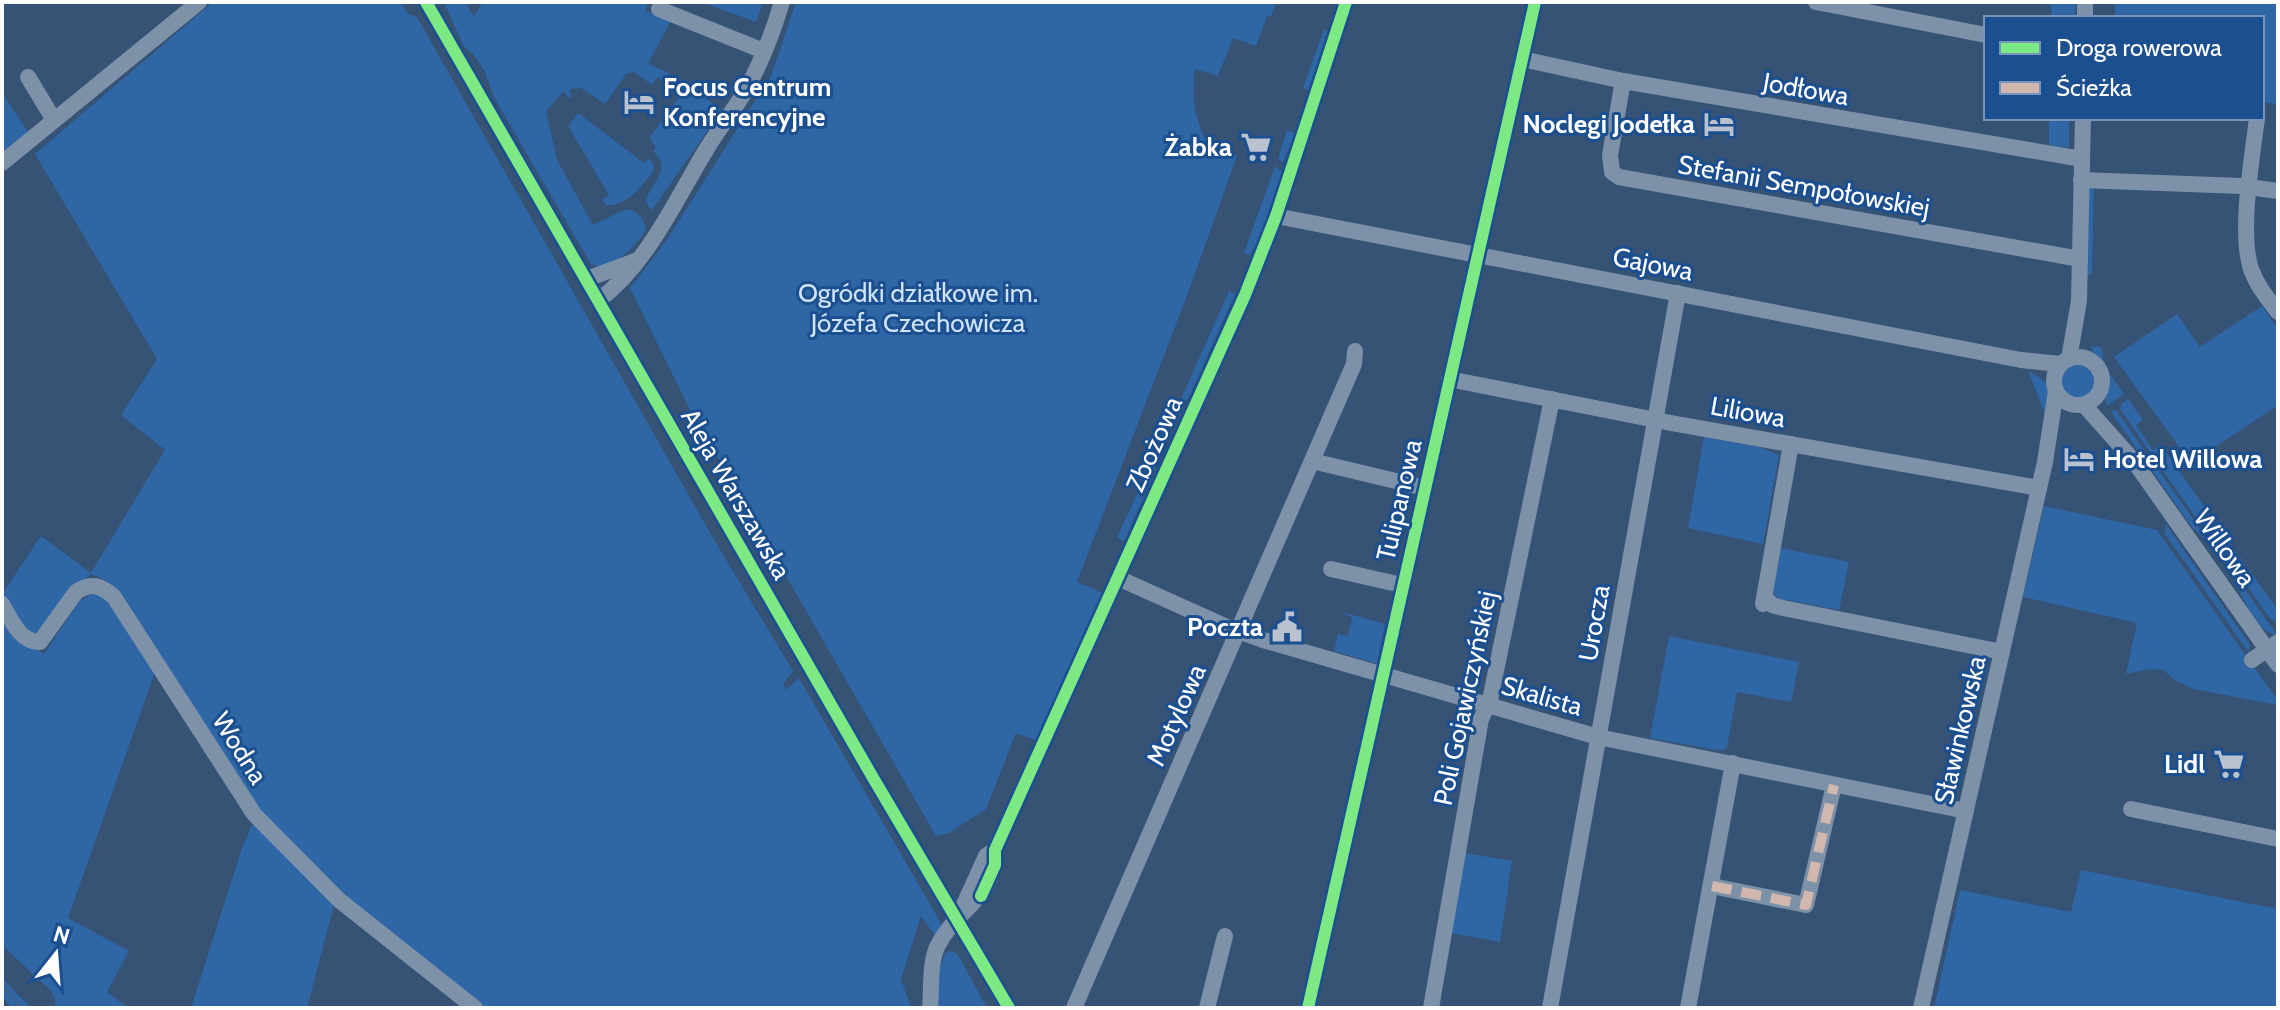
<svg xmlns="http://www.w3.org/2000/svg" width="2280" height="1010" viewBox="0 0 2280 1010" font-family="Cabin,sans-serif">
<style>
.green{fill:#2f66a5}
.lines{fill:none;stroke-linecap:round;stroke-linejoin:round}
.stream{stroke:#3b618d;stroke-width:3}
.minor{stroke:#7d92a8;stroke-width:16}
.quiet{stroke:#d1b7ad;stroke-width:10;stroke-dasharray:20 10;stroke-linecap:butt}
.cycleway-casing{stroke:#1b4f8f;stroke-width:17}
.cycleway{stroke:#7ce984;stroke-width:12}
.labels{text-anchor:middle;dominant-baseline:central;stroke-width:6;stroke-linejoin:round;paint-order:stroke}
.poi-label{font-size:26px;font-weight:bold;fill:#fff;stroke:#1b4f8f;text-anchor:end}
.street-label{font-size:26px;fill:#fff;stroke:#1b4f8f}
.park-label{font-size:26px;fill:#cfe3fa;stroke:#1b4f8f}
</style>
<rect width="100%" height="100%" fill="#365274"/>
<g class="green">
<polygon points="213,2 401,2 408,14 417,17 713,538 793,671 783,684 786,690 799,678 938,918 942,927 935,935 921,916 901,979 911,1008 483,1008 342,895 255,806 119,592 105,580 91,574 81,583 47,635 28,636 2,594 41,536 91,573 165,450 121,415 157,359 35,154"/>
<path d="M444 2H471L467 6 474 16 483 2H649L645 11 671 20 648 64 665 71 722 110 652 210 648 206 646 199C653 181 673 169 653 151L656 147 649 138 682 93 658 77 652 85 633 71 630 74 627 73 605 104 581 88 570 89 571 97 568 98 564 91 546 111 557 160 593 225 626 209C639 211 643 218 646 230 635 248 621 258 603 268L591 264 495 99 484 70 473 54 464 47Z"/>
<polygon points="701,2 763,2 756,22"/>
<path d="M796 2H1277L1271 16H1267L1256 46 1233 38 1218 76 1195 69C1191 97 1195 118 1207 144L1237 156 1188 293 1077 582 1105 594 1038 741 1016 733 986 809 949 833 936 836 689 408 630 288 666 241 771 76Z"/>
<polygon points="2050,2 2076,2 2075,18 2052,18"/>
<polygon points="2115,2 2278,2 2278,104 2262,102 2262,18 2115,18"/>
<polygon points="1324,29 1328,31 1309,90 1303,88"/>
<polygon points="2,93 30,135 2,158"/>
<path d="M578 113 644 163 648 158 653 163 654 170C643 185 627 207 606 205L602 200 609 195 568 126Z"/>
<polygon points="2049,118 2069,118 2069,148 2049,145"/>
<polygon points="1287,130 1295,133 1283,162 1278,159"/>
<polygon points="1275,166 1282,172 1260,236 1250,255 1244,253"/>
<polygon points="2094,184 2092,273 2085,278 2087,190"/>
<polygon points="1229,291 1235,294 1190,395 1178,411 1176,410"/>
<polygon points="2262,306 2278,329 2278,405 2191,463 2114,357 2177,314 2200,347"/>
<polygon points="2090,346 2101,347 2105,367 2124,394 2107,406 2105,397 2107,376"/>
<circle cx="2078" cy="382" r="17"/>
<path d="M2028 371C2053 384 2051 388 2045 414Z"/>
<polygon points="2128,399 2143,420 2136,425 2153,450 2161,445 2246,566 2239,571 2234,571 2224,557 2227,554 2221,546 2217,548 2120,409 2121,404"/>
<polygon points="2116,410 2208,540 2207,541 2191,526 2111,412"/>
<polygon points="1704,437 1759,447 1779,455 1763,544 1688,528"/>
<polygon points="1157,452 1155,472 1124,541 1117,537"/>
<polygon points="2044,506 2157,530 2278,701 2278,705 2193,689 2173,679 2164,670 2150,669 2126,674 2137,623 2023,597"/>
<polygon points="2165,523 2250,645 2249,653 2165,534"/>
<polygon points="1781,548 1849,562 1839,610 1777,598 1773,592"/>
<polygon points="2250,571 2278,610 2278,624 2269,617 2242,579"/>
<path d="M2237 580 2239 581 2277 635C2257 633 2243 598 2234 581Z"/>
<polygon points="95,591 105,593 156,669 68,918 129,951 107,992 128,1008 55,1008 55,998 50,990 2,945 2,610 23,640 44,654 79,602"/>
<polygon points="1342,612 1385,624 1377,664 1334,651 1338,634 1348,636 1352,618"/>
<polygon points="1669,636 1799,662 1791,702 1737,692 1727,747 1723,751 1650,738"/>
<polygon points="252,825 258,826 334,905 307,1008 191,1008 242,848"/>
<polygon points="1465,853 1512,861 1500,942 1451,933"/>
<polygon points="2081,870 2278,909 2278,1008 1934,1008 1960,890 2071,912"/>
<polygon points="952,951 958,955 987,1008 936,1008 940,969 945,953"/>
<polygon points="2,978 31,1008 11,1008 2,994"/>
</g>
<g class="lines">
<polyline class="stream" points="2,984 21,1008"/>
<g class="minor">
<polyline points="426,2 872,776 1009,1008"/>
<polyline points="1816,2 1986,35"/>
<polyline points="659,9 764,51"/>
<polyline points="2085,18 2085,2"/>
<polyline points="1522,59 1623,81 2082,159"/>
<polyline points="28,77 54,120"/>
<polyline points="1623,81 1610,155 1612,172 1619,177 2080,259"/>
<path d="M2257 118C2252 159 2239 232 2251 269 2257 286 2268 299 2278 312"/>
<polyline points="2,163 199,2"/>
<polyline points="2081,180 2241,186 2278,191"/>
<polyline points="1276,216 2021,360 2060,364"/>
<polyline points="587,279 635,261"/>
<path d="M599 300C648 263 675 201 706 150 719 128 735 109 747 88 762 61 773 32 782 2"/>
<circle cx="2078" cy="381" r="24"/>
<polyline points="2069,359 2079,301 2083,118"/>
<polyline points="1449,379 1671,423 2039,488"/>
<polyline points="2084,405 2133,460 2278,665"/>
<polyline points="1312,461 1425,488"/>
<polyline points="1331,569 1402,585"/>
<polyline points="1118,578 1227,627 1263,640 1598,737 1966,811"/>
<polyline points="1765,597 1772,605 1783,608 2002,652"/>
<path d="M2 604C11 619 20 643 40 642L76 592C91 582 101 585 114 597L254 814 339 900 475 1008"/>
<polyline points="1763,604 1791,444"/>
<polyline points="2252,660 2278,642"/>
<polyline points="2131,809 2278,839"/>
<polyline points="1712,886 1806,905 1834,785"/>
<polyline points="961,911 986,856 995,850"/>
<path d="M930 1008C932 988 929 963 938 945 957 908 995 900 995 850L1245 295 1276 216 1346 2"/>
<polyline points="1074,1008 1354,364 1355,351"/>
<polyline points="1207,1008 1225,936"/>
<polyline points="1308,1008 1535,2"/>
<polyline points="1431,1008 1481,719 1490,700 1552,399"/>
<polyline points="1550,1008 1678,293"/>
<polyline points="1688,1008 1733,763"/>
<polyline points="1921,1008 2045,462 2056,391"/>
</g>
<polyline class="quiet" points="1712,886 1806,905 1834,785"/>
<g class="cycleway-casing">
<g id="cycleway">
<polyline points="426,2 872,776 1009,1008"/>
<polyline points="981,896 995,865 995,850 1245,295 1276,216 1346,2"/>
<polyline points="1308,1008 1535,2"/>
</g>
</g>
<use href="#cycleway" class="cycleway"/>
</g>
<defs>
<g id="hotel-bare" transform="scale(2.4)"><path d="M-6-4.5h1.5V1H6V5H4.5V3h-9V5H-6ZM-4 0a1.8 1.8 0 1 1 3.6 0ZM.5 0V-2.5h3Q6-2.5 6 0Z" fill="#b9c2ce" stroke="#1b4f8f" stroke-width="2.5" paint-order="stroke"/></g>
<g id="supermarket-bare" transform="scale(2.4)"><path d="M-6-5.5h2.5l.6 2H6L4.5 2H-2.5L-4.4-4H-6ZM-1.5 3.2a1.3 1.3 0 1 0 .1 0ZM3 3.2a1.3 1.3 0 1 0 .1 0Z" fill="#b9c2ce" stroke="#1b4f8f" stroke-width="2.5" paint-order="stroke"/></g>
<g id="civic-bare" transform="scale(2.4)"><path d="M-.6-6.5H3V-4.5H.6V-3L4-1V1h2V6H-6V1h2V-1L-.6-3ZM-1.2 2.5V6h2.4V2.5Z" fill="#b9c2ce" stroke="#1b4f8f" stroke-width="2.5" paint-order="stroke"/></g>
</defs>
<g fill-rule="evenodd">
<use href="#hotel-bare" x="639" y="102"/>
<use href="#hotel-bare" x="1719" y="124"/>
<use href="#supermarket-bare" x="1256" y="147"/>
<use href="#hotel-bare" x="2079" y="459"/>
<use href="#civic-bare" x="1287" y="627"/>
<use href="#supermarket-bare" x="2229" y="764"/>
</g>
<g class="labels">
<g class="poi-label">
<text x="663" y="87" text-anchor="start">Focus Centrum<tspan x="663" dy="30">Konferencyjne</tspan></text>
<text x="1695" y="124">Noclegi Jodełka</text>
<text x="1232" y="147">Żabka</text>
<text x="2103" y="459" text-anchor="start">Hotel Willowa</text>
<text x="1263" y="627">Poczta</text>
<text x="2205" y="764">Lidl</text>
</g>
<g class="street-label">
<text transform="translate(1806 89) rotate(10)">Jodłowa</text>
<text transform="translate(1804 186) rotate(10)">Stefanii Sempołowskiej</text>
<text transform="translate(1653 264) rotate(11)">Gajowa</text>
<text transform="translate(1748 412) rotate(10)">Liliowa</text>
<text transform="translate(1154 444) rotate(-66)">Zbożowa</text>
<text transform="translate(736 494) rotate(60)">Aleja Warszawska</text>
<text transform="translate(1399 500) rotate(-77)">Tulipanowa</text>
<text transform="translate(2225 548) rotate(55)">Willowa</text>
<text transform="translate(1594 623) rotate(-80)">Urocza</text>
<text transform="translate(1542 696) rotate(16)">Skalista</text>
<text transform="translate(1465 698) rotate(-78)">Poli Gojawiczyńskiej</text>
<text transform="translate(1176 715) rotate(-66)">Motylowa</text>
<text transform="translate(1960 730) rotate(-77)">Sławinkowska</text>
<text transform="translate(240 748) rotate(58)">Wodna</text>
</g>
<g class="park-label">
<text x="918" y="293">Ogródki działkowe im.<tspan x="918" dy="30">Józefa Czechowicza</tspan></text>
</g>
</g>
<rect width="2280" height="1010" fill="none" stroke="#ffffff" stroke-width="8"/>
<rect x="1984" y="16" width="280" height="104" fill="#1b4f8f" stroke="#7695bc" stroke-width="2"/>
<rect x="2000" y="42" width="40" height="12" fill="#7ce984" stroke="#7695bc" stroke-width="2"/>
<text x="2056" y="56" font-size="24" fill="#ffffff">Droga rowerowa</text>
<rect x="2000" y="82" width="40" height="12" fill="#d1b7ad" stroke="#7695bc" stroke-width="2"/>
<text x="2056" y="96" font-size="24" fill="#ffffff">Ścieżka</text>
<g transform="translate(56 954) rotate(17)" stroke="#1b4f8f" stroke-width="6" paint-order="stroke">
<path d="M0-6L14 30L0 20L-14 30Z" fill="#ffffff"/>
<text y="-12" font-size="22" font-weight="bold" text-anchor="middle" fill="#ffffff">N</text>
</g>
</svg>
